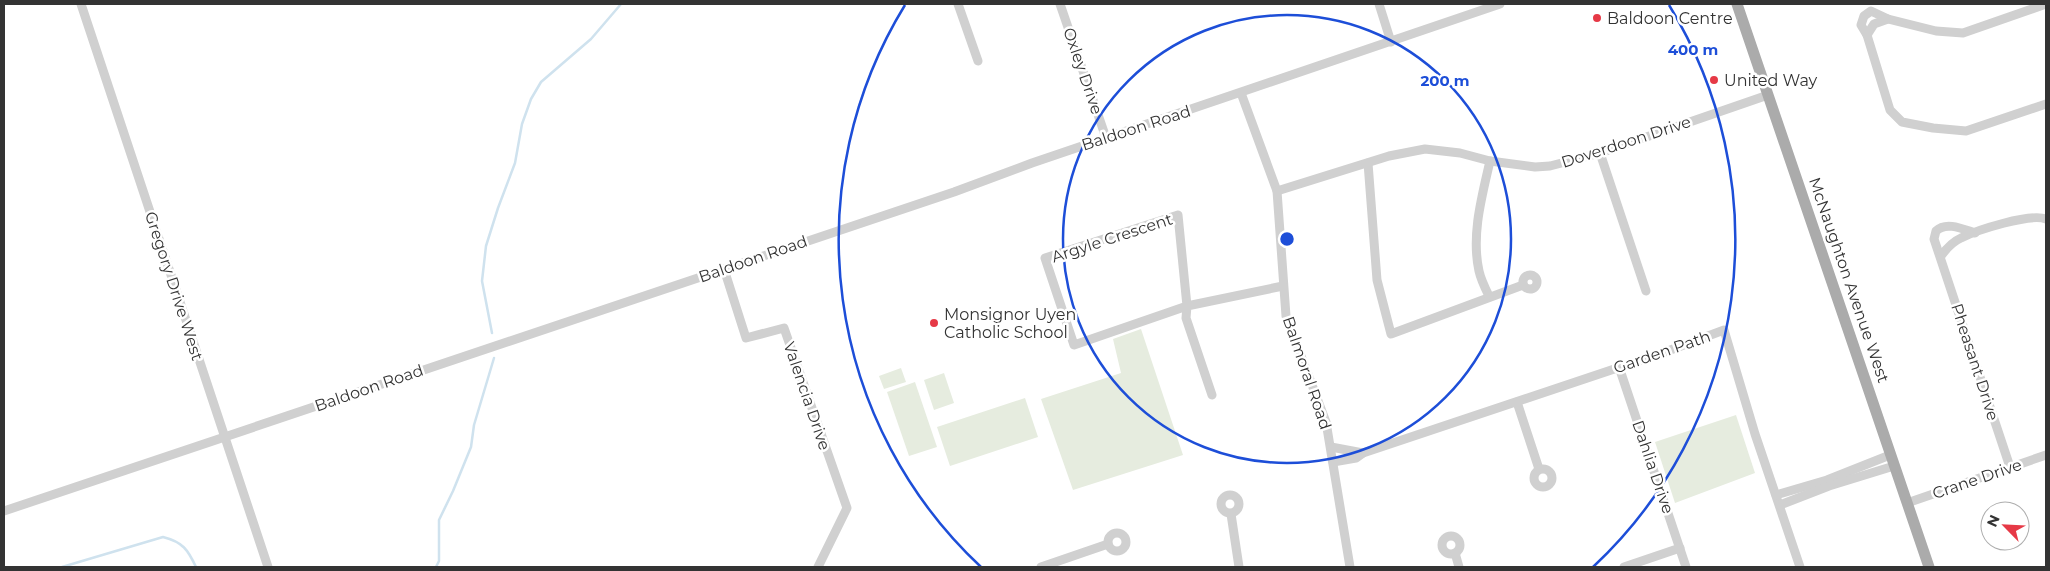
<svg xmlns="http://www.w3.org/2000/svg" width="2050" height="571" viewBox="0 0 2050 571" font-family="Montserrat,sans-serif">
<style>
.green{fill:#e6ecdf}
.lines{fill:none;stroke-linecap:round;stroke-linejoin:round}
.stream{stroke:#cfe2ee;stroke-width:2.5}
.minor{stroke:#d0d0d0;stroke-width:9}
.major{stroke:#ababab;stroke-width:11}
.ring{fill:none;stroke:#1d4ed8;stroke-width:2.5}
.poi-dot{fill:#e63946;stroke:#fff;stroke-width:2}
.labels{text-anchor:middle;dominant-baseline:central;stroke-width:5;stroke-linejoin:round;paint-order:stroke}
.poi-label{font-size:16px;fill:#333;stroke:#fff;text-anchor:start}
.street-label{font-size:16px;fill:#333;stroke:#fff}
.centre{fill:#1d4ed8;stroke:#fff;stroke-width:2.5}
.ring-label{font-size:15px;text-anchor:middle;font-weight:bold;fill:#1d4ed8;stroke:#fff;stroke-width:5;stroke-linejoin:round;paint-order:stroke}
</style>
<rect width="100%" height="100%" fill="#fff"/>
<g class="green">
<polygon points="1141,329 1183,455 1073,490 1041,399 1121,373 1113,339"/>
<polygon points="901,368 906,382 884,389 879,376"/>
<polygon points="944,373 954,403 934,410 924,380"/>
<polygon points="915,382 937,447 909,456 887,392"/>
<polygon points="1025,398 1038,437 950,466 937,427"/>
<polygon points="1736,415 1755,473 1675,503 1655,442"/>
</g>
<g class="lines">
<g class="stream">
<polyline points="492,333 482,281 486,246 498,208 515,163 522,124 531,99 541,82 591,39 621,4"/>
<path d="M62 567 163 537C183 542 188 550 196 567"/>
<polyline points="436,567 439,561 439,520 453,491 471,447 474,425 494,358"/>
</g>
<g class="minor">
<polyline points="81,4 268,567"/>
<polyline points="958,4 978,61"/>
<polyline points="1060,4 1106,138"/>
<polyline points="1379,4 1391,42"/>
<polyline points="2046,4 1963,33 1936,31 1888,19 1871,11 1864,16 1861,25 1867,35 1890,110 1902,122 1933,128 1966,131 2046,104"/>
<polyline points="1867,35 1874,24 1888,19"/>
<polyline points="1241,93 1277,191 1286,316 1326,422 1350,567"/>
<polyline points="1600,153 1646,291"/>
<polyline points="1368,163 1377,280 1391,334 1523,285"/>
<polyline points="1277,191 1389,156 1425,149 1460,153 1490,161 1535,167 1550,166 1600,153 1768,95"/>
<path d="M1975 233C1963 229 1946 221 1936 231L1934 239 2010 467"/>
<path d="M1941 256C1946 249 1952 242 1961 238 1977 230 2030 213 2046 219"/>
<polyline points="724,269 746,338 784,328 847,508 818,567"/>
<circle cx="1530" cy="282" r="7"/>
<path d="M1489 296C1485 288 1481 280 1479 271 1471 235 1482 196 1490 161"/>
<polyline points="1619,367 1686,567"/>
<polyline points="1212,395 1186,318 1187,306 1178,215 1045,258 1074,345 1187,306 1283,286"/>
<polyline points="1517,402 1539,469"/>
<polyline points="1331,447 1363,453"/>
<polyline points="1333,462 1356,458 1363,453 1665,352 1724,330 1755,434 1800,567"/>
<circle cx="1543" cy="478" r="9"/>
<circle cx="1230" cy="504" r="9"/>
<polyline points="1776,495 1827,480 1890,455"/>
<polyline points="1907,503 2046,455"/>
<polyline points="1780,505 1829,486 1894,466"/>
<polyline points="4,511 954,192 1032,163 1500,4"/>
<polyline points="1231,514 1239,567"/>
<circle cx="1117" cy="542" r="9"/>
<circle cx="1451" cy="545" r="9"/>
<polyline points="1455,553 1459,567"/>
<polyline points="1041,567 1108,544"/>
<polyline points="1624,567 1680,548"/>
</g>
<polyline class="major" points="1737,4 1929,567"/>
</g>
<g class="ring">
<circle cx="1287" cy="239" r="224"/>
<path d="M981 567A448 448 0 0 1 905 5M1669 5A448 448 0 0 1 1593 567"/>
</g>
<g class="poi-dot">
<circle cx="1597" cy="18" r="5"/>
<circle cx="1714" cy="80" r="5"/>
<circle cx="934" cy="323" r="5"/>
</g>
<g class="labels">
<g class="poi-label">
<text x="1607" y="18">Baldoon Centre</text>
<text x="1724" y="80">United Way</text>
<text x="944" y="314">Monsignor Uyen<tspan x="944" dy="18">Catholic School</tspan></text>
</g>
<g class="street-label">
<text transform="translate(1083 71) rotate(71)">Oxley Drive</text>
<text transform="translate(1136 128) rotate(-18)">Baldoon Road</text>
<text transform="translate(1626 142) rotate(-18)">Doverdoon Drive</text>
<text transform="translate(1112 238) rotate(-18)">Argyle Crescent</text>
<text transform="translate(753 259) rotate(-19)">Baldoon Road</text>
<text transform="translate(1849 280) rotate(71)">McNaughton Avenue West</text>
<text transform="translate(174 286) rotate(72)">Gregory Drive West</text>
<text transform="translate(1662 352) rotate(-19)">Garden Path</text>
<text transform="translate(1975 362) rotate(72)">Pheasant Drive</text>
<text transform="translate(1307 373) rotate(71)">Balmoral Road</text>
<text transform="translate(369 388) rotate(-19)">Baldoon Road</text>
<text transform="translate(807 396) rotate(71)">Valencia Drive</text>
<text transform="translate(1653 467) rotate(71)">Dahlia Drive</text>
<text transform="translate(1977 479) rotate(-19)">Crane Drive</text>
</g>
</g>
<circle cx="1287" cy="239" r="8" class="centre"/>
<g class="ring-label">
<text x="1693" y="55">400 m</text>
<text x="1445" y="86">200 m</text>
</g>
<rect width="2050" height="571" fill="none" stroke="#333333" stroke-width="10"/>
<g transform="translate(2005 526) rotate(294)"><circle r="24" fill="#ffffff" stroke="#adadad"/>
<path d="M0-4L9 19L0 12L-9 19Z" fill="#e63946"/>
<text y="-8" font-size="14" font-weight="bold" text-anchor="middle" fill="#333333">N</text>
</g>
</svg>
